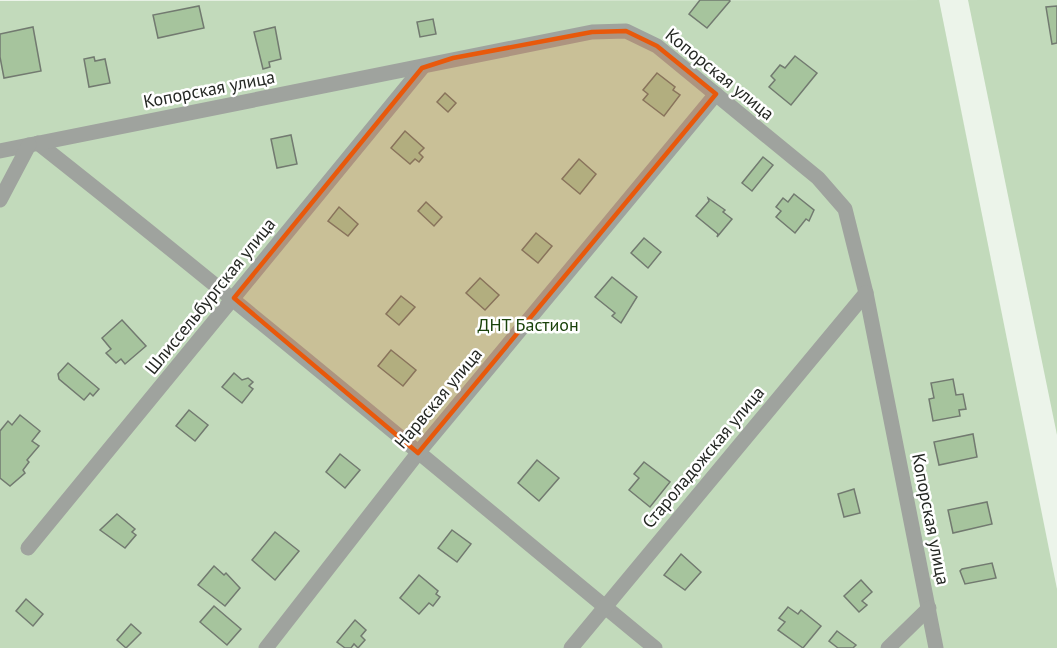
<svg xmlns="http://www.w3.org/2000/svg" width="1057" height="648" viewBox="0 0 1057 648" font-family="'PT Sans',sans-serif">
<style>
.green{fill:#c2dabb}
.building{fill:#a6c49d;stroke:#727a70;stroke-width:1.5}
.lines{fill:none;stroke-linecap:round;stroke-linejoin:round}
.minor{stroke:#9fa39e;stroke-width:15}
.marked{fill:#e8590c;fill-opacity:0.2;stroke:#e8590c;stroke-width:4.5;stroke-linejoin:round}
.labels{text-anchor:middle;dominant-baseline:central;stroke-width:5;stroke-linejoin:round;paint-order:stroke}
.street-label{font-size:18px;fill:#242723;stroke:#fff}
.park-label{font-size:18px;fill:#1a420b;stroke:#fff}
</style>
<rect width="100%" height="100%" fill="#ecf4ea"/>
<g class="green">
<polygon points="939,0 1057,589 1057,648 0,648 0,1"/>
<polygon points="968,0 1057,0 1057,435"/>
</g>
<g class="building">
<polygon points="700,0 729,0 730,1 707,28 689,14"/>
<polygon points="199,6 204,28 158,38 153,15"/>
<polygon points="1057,6 1057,43 1052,44 1046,7"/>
<polygon points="433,19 436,34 420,37 417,22"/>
<polygon points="33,27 41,71 4,78 0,57 0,34"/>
<polygon points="275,27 281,59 269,62 270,67 263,69 254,32"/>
<polygon points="795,56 817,73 791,105 769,87 775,80 771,76 780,65 785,68"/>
<polygon points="94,57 95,61 105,59 110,83 89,87 84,59"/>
<polygon points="657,73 675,87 673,90 680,95 664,116 643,100 648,94 643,90"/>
<polygon points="445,93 456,103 448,112 437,102"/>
<polygon points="405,131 424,148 419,153 423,157 419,162 415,159 410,164 391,148"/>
<polygon points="291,135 297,164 277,168 271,139"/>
<polygon points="763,157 773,165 752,191 742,183"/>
<polygon points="579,159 596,174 580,194 562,179"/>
<polygon points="794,194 814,210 809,221 806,219 795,233 776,217 781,211 776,207 783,198 788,202"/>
<polygon points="708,198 725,210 723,212 732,219 717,237 718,234 696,216 709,201"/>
<polygon points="426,202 442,217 434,226 418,211"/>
<polygon points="339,207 358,224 348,236 328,221"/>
<polygon points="536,233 552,246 538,263 522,250"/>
<polygon points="644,238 661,252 648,268 631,253"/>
<polygon points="612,277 637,297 621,323 612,316 615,313 595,297"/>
<polygon points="480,278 499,295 485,310 466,293"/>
<polygon points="401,296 415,307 399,325 386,314"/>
<polygon points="122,320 146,346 125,364 121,359 116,363 106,353 111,349 102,338"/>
<polygon points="391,350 416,370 403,386 378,366"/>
<polygon points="68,363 99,389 93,396 90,393 84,400 59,379 58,374"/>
<polygon points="234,373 242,380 248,378 253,382 249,386 253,389 242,403 222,387"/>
<polygon points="953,379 956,395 963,394 966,409 959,410 960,416 933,421 929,399 934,398 931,383"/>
<polygon points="189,410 208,425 195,441 176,426"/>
<polygon points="20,415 40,431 32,441 39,446 27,460 29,462 23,470 25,473 10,486 0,478 0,431 8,421 12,425"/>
<polygon points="973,434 977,457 939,465 934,442"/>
<polygon points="340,454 360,470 345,488 326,472"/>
<polygon points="537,460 559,478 539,501 518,483"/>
<polygon points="644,462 670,482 650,507 629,490 639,478 634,474"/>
<polygon points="854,489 860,513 844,517 838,494"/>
<polygon points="987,502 992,524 953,533 948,510"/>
<polygon points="117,514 135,529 132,532 136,535 125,548 100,530"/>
<polygon points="452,530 471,544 457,562 438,548"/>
<polygon points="275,532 299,551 275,580 252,560"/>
<polygon points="681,554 701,572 685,590 664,575"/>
<polygon points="992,563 996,578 965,584 960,571 962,569"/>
<polygon points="214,566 224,575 226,573 240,588 225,606 198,585"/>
<polygon points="419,575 438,591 436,594 440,597 433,606 429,603 419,614 400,598"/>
<polygon points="861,580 872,592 862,601 867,605 859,612 844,596"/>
<polygon points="26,599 43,614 33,626 16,611"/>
<polygon points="214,606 241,629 227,645 200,622"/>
<polygon points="788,607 798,614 801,610 821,626 803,648 778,630 785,622 779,618"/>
<polygon points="355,620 366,630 361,636 365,640 358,648 354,644 351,648 345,648 337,642"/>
<polygon points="131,624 141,633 126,648 117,640"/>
<polygon points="837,631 856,645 853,648 838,648 829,641"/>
</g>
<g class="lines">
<g class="minor">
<path d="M38 143C247 308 450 479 655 648"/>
<polyline points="0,151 592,32 626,31 657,46 818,178 845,209 866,293 936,648"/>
<polyline points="0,200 29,145"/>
<polyline points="28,548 422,68"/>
<polyline points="266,648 418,453 716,94"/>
<polyline points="571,648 866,293"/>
<polyline points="888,648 929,608"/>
</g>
</g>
<path class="marked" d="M626 31 657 46 716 94 418 453 234 298 422 68 453 58 592 32Z"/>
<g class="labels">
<g class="street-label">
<text transform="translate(720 74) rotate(39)">Копорская улица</text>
<text transform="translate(209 89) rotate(-11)">Копорская улица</text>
<text transform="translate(210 296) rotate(-51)">Шлиссельбургская улица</text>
<text transform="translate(438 398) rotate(-50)">Нарвская улица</text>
<text transform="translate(703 457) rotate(-50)">Староладожская улица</text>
<text transform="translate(931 519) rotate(79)">Копорская улица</text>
</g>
<g class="park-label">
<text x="528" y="324">ДНТ Бастион</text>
</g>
</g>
</svg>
